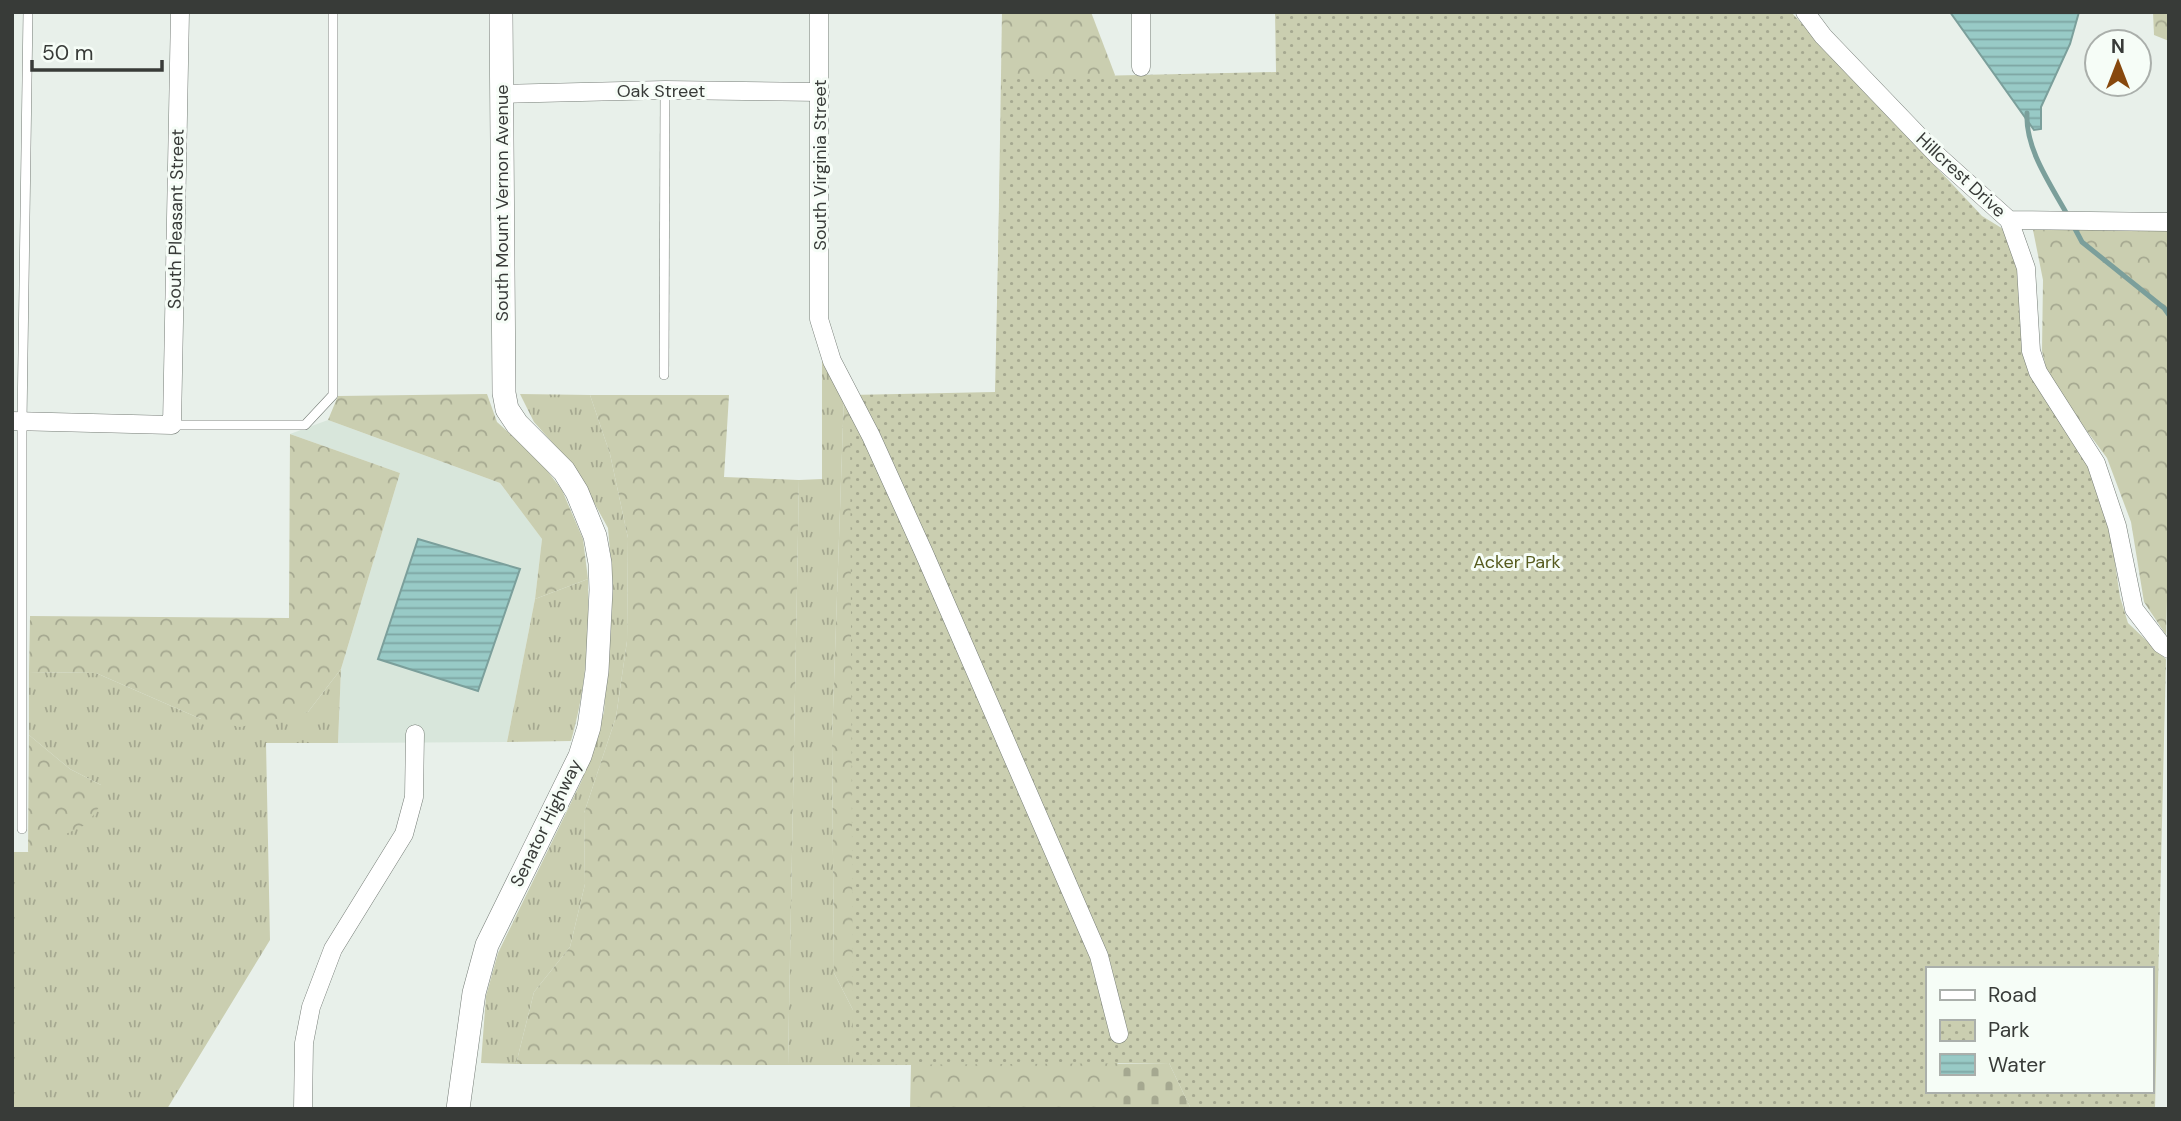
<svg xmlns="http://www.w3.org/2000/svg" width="2181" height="1121" viewBox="0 0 2181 1121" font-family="'DM Sans',sans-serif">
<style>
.built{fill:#d8e6db}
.grass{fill:url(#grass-tufts)}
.forest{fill:url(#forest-crowns)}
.cemetery{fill:url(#cemetery-stones)}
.park{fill:url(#park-dots);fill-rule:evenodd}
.water{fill:url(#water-rules);stroke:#7b9f9b;stroke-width:2}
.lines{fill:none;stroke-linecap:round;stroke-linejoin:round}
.stream{stroke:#7b9f9b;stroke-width:5}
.service-casing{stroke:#767d77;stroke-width:10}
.minor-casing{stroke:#767d77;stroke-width:19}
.tertiary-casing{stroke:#767d77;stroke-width:24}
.service{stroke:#fff;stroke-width:9}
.minor{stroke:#fff;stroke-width:18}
.tertiary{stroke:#fff;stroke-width:23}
.labels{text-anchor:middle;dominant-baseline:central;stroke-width:6;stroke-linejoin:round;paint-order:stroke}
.street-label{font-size:18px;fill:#383b38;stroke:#f6fdf7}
.park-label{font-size:18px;fill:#565b1f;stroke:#f6fdf7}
</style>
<defs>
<pattern id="grass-tufts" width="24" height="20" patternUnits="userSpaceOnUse" patternTransform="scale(1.75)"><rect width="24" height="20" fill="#caceb0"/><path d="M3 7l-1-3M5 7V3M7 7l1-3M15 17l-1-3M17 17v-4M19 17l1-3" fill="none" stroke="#a5a890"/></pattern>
<pattern id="forest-crowns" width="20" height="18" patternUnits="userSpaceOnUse" patternTransform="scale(1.75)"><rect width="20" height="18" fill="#caceb0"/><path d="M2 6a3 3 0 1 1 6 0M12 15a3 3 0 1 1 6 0" fill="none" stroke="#a5a890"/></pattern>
<pattern id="cemetery-stones" width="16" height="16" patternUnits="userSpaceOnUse" patternTransform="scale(1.75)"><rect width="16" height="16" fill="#caceb0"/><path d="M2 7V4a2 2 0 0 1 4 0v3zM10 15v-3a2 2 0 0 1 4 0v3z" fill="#a5a890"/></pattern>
<pattern id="park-dots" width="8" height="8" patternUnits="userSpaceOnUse" patternTransform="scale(1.75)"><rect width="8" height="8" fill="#caceb0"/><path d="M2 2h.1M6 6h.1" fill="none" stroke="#a5a890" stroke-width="1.8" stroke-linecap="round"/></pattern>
<pattern id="water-rules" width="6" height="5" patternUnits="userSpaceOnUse" patternTransform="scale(1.75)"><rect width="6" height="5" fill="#98cac6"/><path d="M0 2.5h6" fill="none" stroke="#7da5a2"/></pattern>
</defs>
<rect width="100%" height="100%" fill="#e8f0ea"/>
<polygon class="built" points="328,420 500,483 542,539 535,599 507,742 338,743 341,669 400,473 290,434"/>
<g class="grass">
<polygon points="822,349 844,395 832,739 834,973 853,1010 853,1065 788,1065 799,480 822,479"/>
<polygon points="520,394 590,395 610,454 628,538 627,641 616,717 584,813 585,884 570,947 534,992 516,1064 481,1063 486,996 498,953 582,780 604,712 613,587 608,528 575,468 534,422"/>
<path d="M588 579C589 638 587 684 571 741L507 742 535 599Z"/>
<polygon points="341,669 338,743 266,743 270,940 167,1109 12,1109 12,852 28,852 101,785 70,769 29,735 29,672 96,673 201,719 308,712"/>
</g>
<g class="forest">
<polygon points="1002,12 1091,12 1115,75 996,392"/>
<polygon points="2153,12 2169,12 2169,41 2154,35"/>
<polygon points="2169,227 2169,531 2166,635 2144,602 2131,522 2107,458 2049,380 2042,351 2043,280 2033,230"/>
<polygon points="487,394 497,422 539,460 562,490 583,539 588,579 535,599 542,539 500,483 328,420 338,396"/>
<polygon points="590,395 729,395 724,477 799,480 788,1065 516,1064 534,992 570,947 585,884 584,813 616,717 627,641 628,538 610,454"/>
<polygon points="844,395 1089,1033 1118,1064 1118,1109 910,1109 911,1065 853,1065 853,1010 834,973 832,739"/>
<polygon points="290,434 400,473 341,669 308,712 240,727 201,719 96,673 29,672 30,616 289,618"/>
<polygon points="29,735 70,769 101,785 102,803 87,824 28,852"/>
</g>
<polygon class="cemetery" points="1169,1063 1191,1109 1118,1109 1118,1064"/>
<path class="park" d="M1275 12H1791L1982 216 2008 232 2018 273 2023 350 2087 462 2110 529 2120 597 2128 623 2166 659 2155 1109H1191L1169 1063 853 1065 850 395 995 392 1002 78 1276 72ZM1927 969H2151V1091H1927Z"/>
<g class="water">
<polygon points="1950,12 2079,12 2070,44 2041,107 2041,129 2034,130"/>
<polygon points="418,539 520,569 478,691 378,659"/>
</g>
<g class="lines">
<g class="stream">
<path d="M2027 113C2025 149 2051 185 2068 216"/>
<polyline points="2073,225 2082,242 2164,308 2169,315"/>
</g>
<g class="service-casing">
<g id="service">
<polyline points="664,375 665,90"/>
<polyline points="172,425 305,425 333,395 333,12"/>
<polyline points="22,829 22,422 28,12"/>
</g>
</g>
<g class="minor-casing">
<g id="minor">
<polyline points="819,12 819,319 832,361 871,436 924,553 1099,956 1119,1034"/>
<polyline points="1141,12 1141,67"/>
<polyline points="1805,12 1823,36 1939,157 2009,220 2169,222"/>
<polyline points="501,94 665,90 820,92"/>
<polyline points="2009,220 2026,268 2031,351 2038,372 2096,463 2117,526 2134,609 2161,644 2169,649"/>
<polyline points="12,421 172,425 180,12"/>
<polyline points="303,1109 304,1043 311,1007 333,949 404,834 414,797 415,734"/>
</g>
</g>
<g class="tertiary-casing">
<polyline id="tertiary" points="458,1109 474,993 487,945 580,756 589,727 597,671 601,590 600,563 595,536 577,492 564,471 517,424 507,409 504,393 501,12"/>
</g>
<use href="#service" class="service"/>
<use href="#minor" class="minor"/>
<use href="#tertiary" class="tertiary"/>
</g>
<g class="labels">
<g class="street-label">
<text x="661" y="91">Oak Street</text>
<text transform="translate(820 165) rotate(-90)">South Virginia Street</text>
<text transform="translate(1961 175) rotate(43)">Hillcrest Drive</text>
<text transform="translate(502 203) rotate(-90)">South Mount Vernon Avenue</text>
<text transform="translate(176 219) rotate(-89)">South Pleasant Street</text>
<text transform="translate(546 823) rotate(-64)">Senator Highway</text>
</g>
<g class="park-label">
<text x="1517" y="562">Acker Park</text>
</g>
</g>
<rect width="2181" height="1121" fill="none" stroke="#383b38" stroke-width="28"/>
<rect x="1926" y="967" width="228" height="126" fill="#f6fdf7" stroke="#aaafab" stroke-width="2"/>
<rect x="1940" y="990" width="35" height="10" fill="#ffffff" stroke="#aaafab" stroke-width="2"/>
<text x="1988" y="1002" font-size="21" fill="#383b38">Road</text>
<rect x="1940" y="1020" width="35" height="21" fill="url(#park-dots)" stroke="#aaafab" stroke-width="2"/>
<text x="1988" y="1037" font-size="21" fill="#383b38">Park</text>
<rect x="1940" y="1054" width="35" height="21" fill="url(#water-rules)" stroke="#aaafab" stroke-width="2"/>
<text x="1988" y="1072" font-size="21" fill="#383b38">Water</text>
<g transform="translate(2118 63)"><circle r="33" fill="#f6fdf7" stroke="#aaafab" stroke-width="2"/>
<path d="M0-5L12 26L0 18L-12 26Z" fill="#87480d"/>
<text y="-10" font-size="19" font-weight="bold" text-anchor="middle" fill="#383b38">N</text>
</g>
<path d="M32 60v10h130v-10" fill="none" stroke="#383b38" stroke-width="3.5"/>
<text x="42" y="60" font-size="21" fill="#383b38" stroke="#f6fdf7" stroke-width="5" paint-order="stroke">50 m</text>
</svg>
